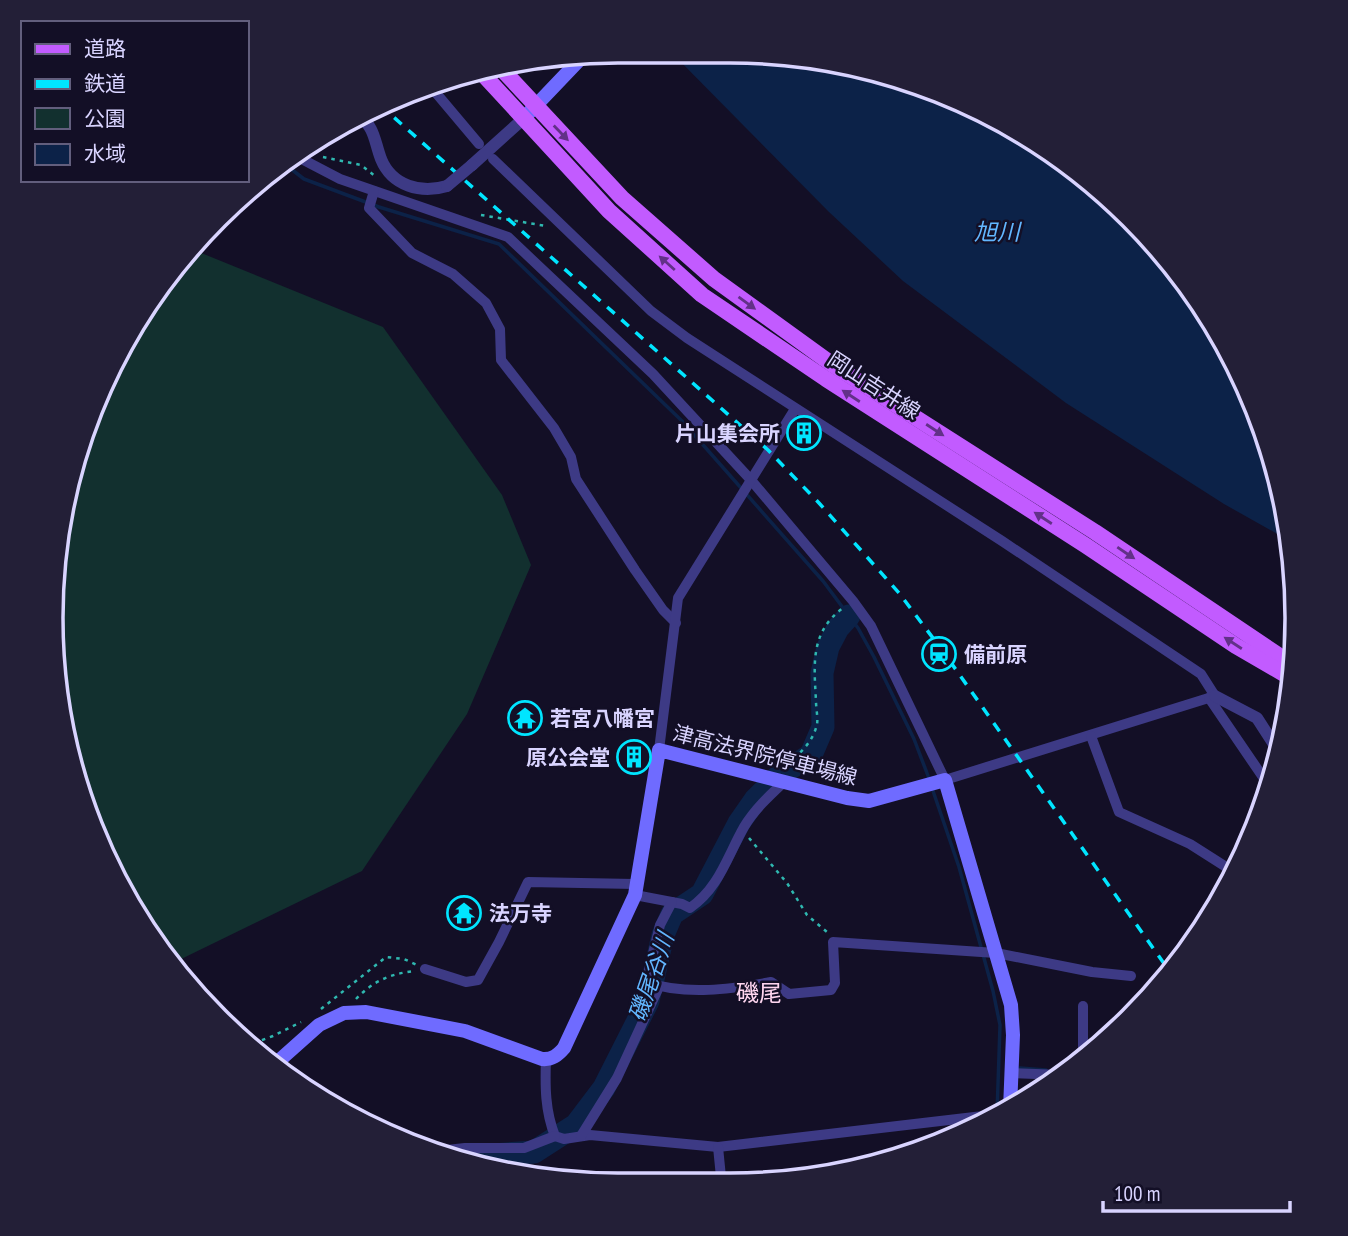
<svg xmlns="http://www.w3.org/2000/svg" width="1348" height="1236" viewBox="0 0 1348 1236" font-family="'PT Sans Narrow','Noto Sans JP',sans-serif">
<style>
.green{fill:#12302f}
.water{fill:#0c2248}
.lines{fill:none;stroke-linecap:round;stroke-linejoin:round}
.stream{stroke:#0c2248;stroke-width:3.5}
.river{stroke:#0c2248;stroke-width:23}
.path{stroke:#2fb8b0;stroke-width:2.5;stroke-dasharray:3.5 5;stroke-linecap:butt}
.minor{stroke:#3d3a85;stroke-width:10}
.tertiary{stroke:#3d3a85;stroke-width:12}
.secondary{stroke:#6f6bff;stroke-width:14}
.primary{stroke:#c25bff;stroke-width:16}
.rail{stroke:#00e5ff;stroke-width:3.5;stroke-dasharray:10 9;stroke-linecap:butt}
.tertiary-bridge{stroke:#3d3a85;stroke-width:12}
.oneway{fill:#623188}
.labels{text-anchor:middle;dominant-baseline:central;stroke-width:5;stroke-linejoin:round;paint-order:stroke}
.street-label{font-size:21px;fill:#d9d4ff;stroke:#130f26}
.poi-label{font-size:21px;font-weight:bold;fill:#d9d4ff;stroke:#130f26;text-anchor:start}
.water-label{font-size:23px;font-style:italic;fill:#62b6ff;stroke:#130f26}
.neighbourhood-label{font-size:23px;fill:#ffd6f0;stroke:#130f26}
.rim{fill:none;stroke:#d9d4ff;stroke-width:3.5}
</style>
<rect width="100%" height="100%" fill="#130f26"/>
<polygon class="green" points="189,248 383,327 502,495 531,565 467,714 362,871 173,963 147,933 94,835 62,728 52,581 70,471 127,335"/>
<polygon class="water" points="672,53 841,62 947,94 1045,147 1131,217 1202,303 1254,401 1286,508 1290,541 1224,504 1066,403 903,281 829,212"/>
<g class="lines">
<g class="stream">
<polyline points="282,162 304,179 379,207 499,244 682,421 823,581 858,628 874,657 914,739 930,781"/>
<polyline points="932,788 959,867 993,991 1000,1025 997,1114"/>
<polyline points="1020,1068 1046,1070"/>
</g>
<polyline class="river" points="447,1158 534,1152 576,1125 604,1088 648,1001 663,935 672,914 702,894 739,823 755,800 781,774 811,755 823,727 822,673 828,647 838,628 849,616"/>
<g class="path">
<polyline points="323,157 361,165 375,176"/>
<polyline points="481,215 546,226"/>
<path d="M781 769C795 757 810 747 816 728 819 721 816 710 816 701 814 664 810 632 843 608"/>
<polyline points="749,838 787,883 807,915 827,932"/>
<path d="M356 999C373 981 390 974 414 971"/>
<polyline points="321,1009 386,957 404,959 417,965"/>
<polyline points="246,1046 273,1036 301,1022"/>
</g>
<g class="minor">
<polyline points="431,87 479,144"/>
<polyline points="294,155 340,179 508,237 653,374 751,480 853,601 871,626 945,780 1215,696 1201,674 1002,541 687,338 651,311 493,159"/>
<polyline points="374,191 369,208 412,253 453,274 486,303 500,329 501,360 554,428 571,457 576,479 635,570 663,610 676,623"/>
<polyline points="1209,698 1269,786"/>
<polyline points="1091,736 1119,812 1190,844 1234,872"/>
<polyline points="659,750 678,598 795,409"/>
<path d="M635 895 682 904 690 908C719 888 727 857 744 827 754 810 769 796 784 782"/>
<path d="M672 902 660 925 646 982C686 996 731 989 771 982L789 994 831 990 835 983 833 942 996 953 1092 972 1131 976"/>
<polyline points="425,969 466,982 478,980 499,942 528,882 635,884"/>
<polyline points="1083,1006 1083,1058"/>
<path d="M546 1059C545 1086 545 1111 555 1136L564 1139 590 1135 718 1147 1000 1114"/>
<polyline points="1012,1073 1063,1075"/>
<polyline points="581,1136 617,1078 659,987"/>
<polyline points="718,1147 721,1177"/>
<polyline points="429,1152 465,1148 524,1148 555,1136"/>
</g>
<g class="tertiary">
<path d="M358 115C375 127 374 140 381 159 392 186 421 194 447 186"/>
<polyline points="472,165 523,119"/>
<polyline points="1215,696 1257,718 1279,752"/>
</g>
<g class="secondary">
<polyline points="523,119 585,54"/>
<path d="M273 1066 319 1025 344 1013 366 1012 465 1031 542 1059C552 1060 558 1055 564 1048L635 895 659 750 847 798 869 801 945 780 1011 1005 1013 1035 1010 1109"/>
</g>
<g class="primary">
<polyline points="498,65 622,198 714,279 833,365 1095,532 1293,665"/>
<polyline points="480,71 609,211 702,295 826,379 1085,545 1236,646 1291,678"/>
</g>
<polyline class="rail" points="380,105 768,450 819,503 899,593 942,650 1170,972"/>
<polyline class="tertiary-bridge" points="447,186 472,165"/>
</g>
<defs><path id="oneway-solid" d="M-6-.8H1V-3.2L6.5 0L1 3.2V.8H-6Z" transform="scale(1.75)"/></defs>
<g class="oneway">
<use href="#oneway-solid" transform="translate(561 133) rotate(46)"/>
<use href="#oneway-solid" transform="translate(667 263) rotate(-138)"/>
<use href="#oneway-solid" transform="translate(747 303) rotate(36)"/>
<use href="#oneway-solid" transform="translate(851 396) rotate(-147)"/>
<use href="#oneway-solid" transform="translate(935 430) rotate(33)"/>
<use href="#oneway-solid" transform="translate(1043 518) rotate(-147)"/>
<use href="#oneway-solid" transform="translate(1126 553) rotate(34)"/>
<use href="#oneway-solid" transform="translate(1233 643) rotate(-147)"/>
</g>
<defs>
<g id="building-ring" transform="scale(1.75)"><circle r="9.5" fill="#130f26" stroke="#00e5ff" stroke-width="1.5"/><path d="M-4-6H4V6H1V3H-1V6H-4ZM-2.5-4.3h1.7v1.8h-1.7ZM.8-4.3h1.7v1.8H.8ZM-2.5-1h1.7V.8h-1.7ZM.8-1h1.7V.8H.8Z" fill="#00e5ff"/></g>
<g id="station-ring" transform="scale(1.75)"><circle r="9.5" fill="#130f26" stroke="#00e5ff" stroke-width="1.5"/><path d="M-3-6H3Q5-6 5-4V2Q5 4 3 4L4.5 6H3L1.5 4h-3L-3 6H-4.5L-3 4Q-5 4-5 2V-4Q-5-6-3-6ZM-3.5-4v3h7v-3ZM-3.5 1v1.5H-2V1ZM2 1v1.5H3.5V1Z" fill="#00e5ff"/></g>
<g id="temple-ring" transform="scale(1.75)"><circle r="9.5" fill="#130f26" stroke="#00e5ff" stroke-width="1.5"/><path d="M0-6L5-2H3V0L6.5 2.5H4V6H1.5V3h-3V6H-4V2.5H-6.5L-3 0V-2H-5Z" fill="#00e5ff"/></g>
</defs>
<g fill-rule="evenodd">
<use href="#building-ring" x="804" y="433"/>
<use href="#station-ring" x="939" y="654"/>
<use href="#temple-ring" x="525" y="718"/>
<use href="#building-ring" x="634" y="757"/>
<use href="#temple-ring" x="464" y="913"/>
</g>
<g class="labels">
<g class="street-label">
<text transform="translate(874 385) rotate(33)">岡山吉井線</text>
<text transform="translate(765 755) rotate(14)">津高法界院停車場線</text>
</g>
<g class="poi-label">
<text x="780" y="433" text-anchor="end">片山集会所</text>
<text x="964" y="654">備前原</text>
<text x="550" y="718">若宮八幡宮</text>
<text x="610" y="757" text-anchor="end">原公会堂</text>
<text x="489" y="913">法万寺</text>
</g>
<g class="water-label">
<text x="997" y="231">旭川</text>
<text transform="translate(651 977) rotate(-71)">磯尾谷川</text>
</g>
<g class="neighbourhood-label">
<text x="759" y="992">磯尾</text>
</g>
</g>
<path d="M0 0H1348V1236H0ZM618 63H730A555 555 0 0 1 1285 618V618A555 555 0 0 1 730 1173H618A555 555 0 0 1 63 618V618A555 555 0 0 1 618 63Z" fill="#231f37" fill-rule="evenodd"/>
<path class="rim" d="M618 63H730A555 555 0 0 1 1285 618V618A555 555 0 0 1 730 1173H618A555 555 0 0 1 63 618V618A555 555 0 0 1 618 63Z"/>
<rect x="21" y="21" width="228" height="161" fill="#130f26" stroke="#625e7d" stroke-width="2"/>
<rect x="35" y="44" width="35" height="10" fill="#c25bff" stroke="#625e7d" stroke-width="2"/>
<text x="84" y="56" font-size="21" fill="#d9d4ff">道路</text>
<rect x="35" y="79" width="35" height="10" fill="#00e5ff" stroke="#625e7d" stroke-width="2"/>
<text x="84" y="91" font-size="21" fill="#d9d4ff">鉄道</text>
<rect x="35" y="108" width="35" height="21" fill="#12302f" stroke="#625e7d" stroke-width="2"/>
<text x="84" y="126" font-size="21" fill="#d9d4ff">公園</text>
<rect x="35" y="144" width="35" height="21" fill="#0c2248" stroke="#625e7d" stroke-width="2"/>
<text x="84" y="161" font-size="21" fill="#d9d4ff">水域</text>
<path d="M1103 1201v10h187v-10" fill="none" stroke="#d9d4ff" stroke-width="3.5"/>
<text x="1114" y="1201" font-size="21" fill="#d9d4ff" stroke="#130f26" stroke-width="5" paint-order="stroke">100 m</text>
</svg>
